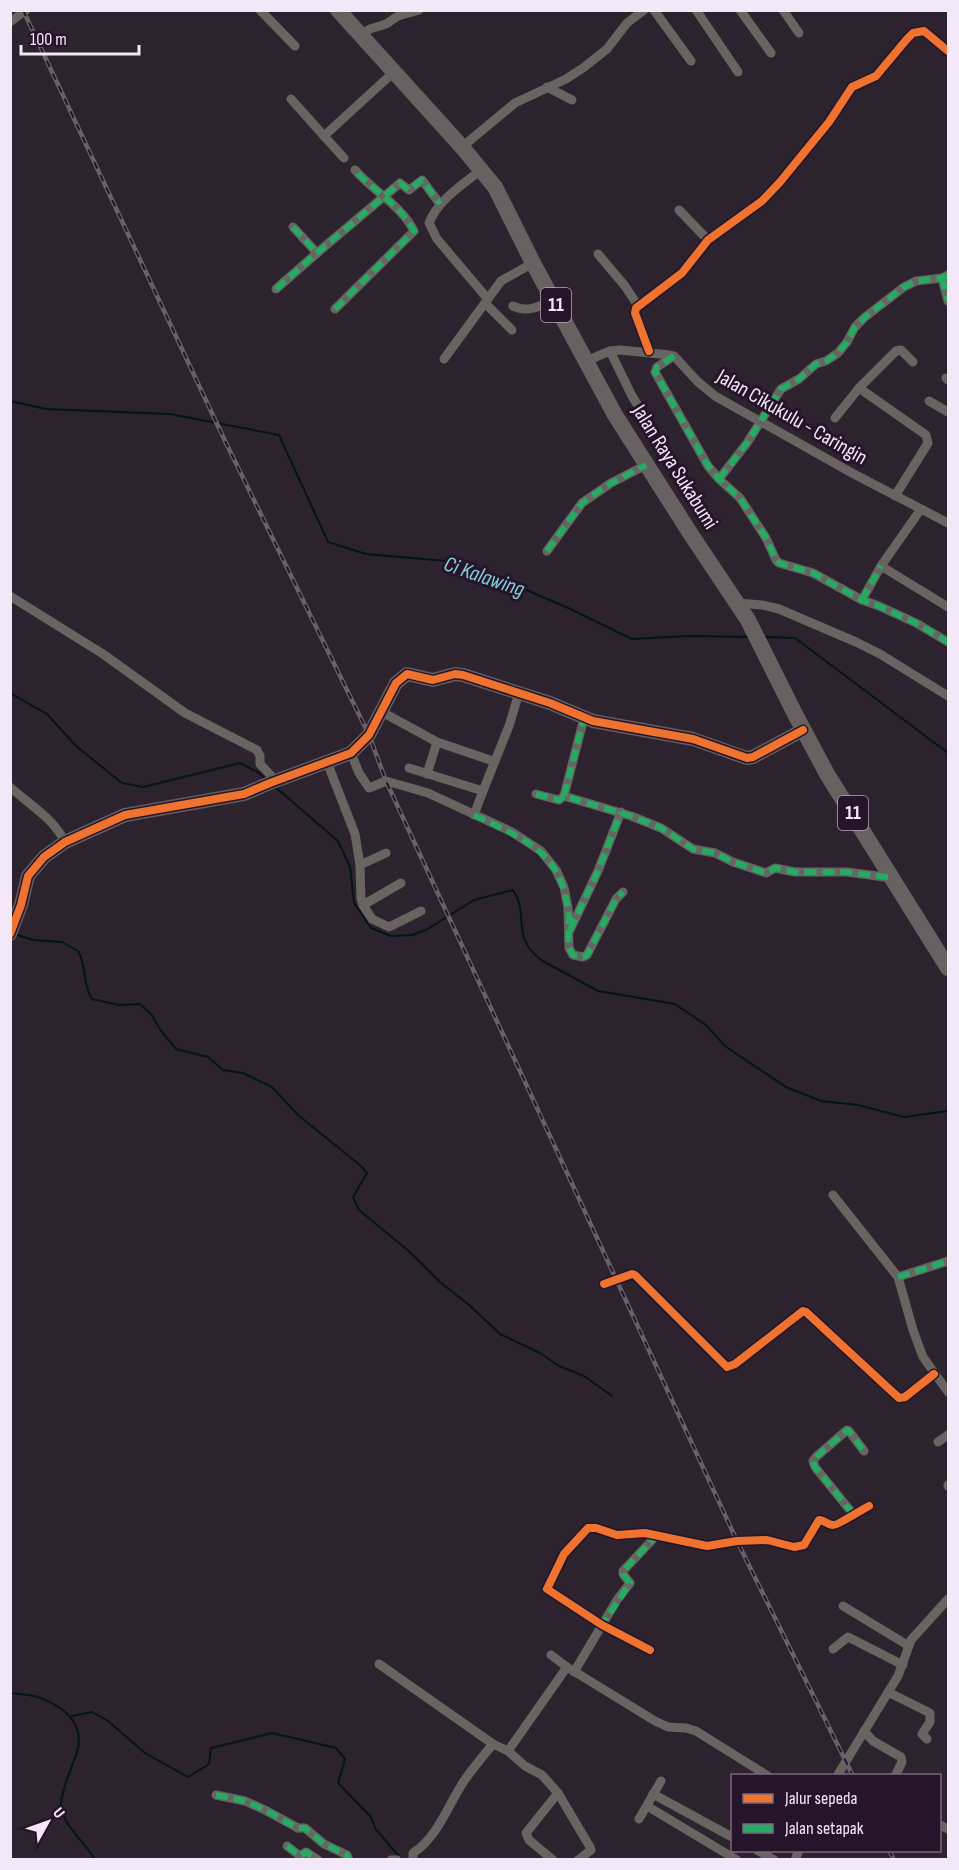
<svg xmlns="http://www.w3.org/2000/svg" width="959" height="1870" viewBox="0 0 959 1870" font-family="'Sofia Sans Condensed',sans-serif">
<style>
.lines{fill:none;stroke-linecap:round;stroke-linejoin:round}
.stream{stroke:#051417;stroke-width:2}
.street{stroke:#686462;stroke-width:9}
.secondary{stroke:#625d5e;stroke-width:14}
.highway{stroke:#686162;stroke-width:16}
.rail-casing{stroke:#686266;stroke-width:4.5}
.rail{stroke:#25142a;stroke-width:2;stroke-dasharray:7;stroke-linecap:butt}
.quiet{stroke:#26ab63;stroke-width:6;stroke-dasharray:12 6;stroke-linecap:butt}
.cycleway-casing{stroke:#25142a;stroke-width:11}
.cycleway{stroke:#ef722f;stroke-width:8}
.labels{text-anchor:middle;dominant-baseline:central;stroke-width:6;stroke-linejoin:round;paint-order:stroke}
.shield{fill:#25142a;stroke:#b6a8ba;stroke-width:1.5}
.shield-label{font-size:20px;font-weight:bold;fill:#f4e8f8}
.street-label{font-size:21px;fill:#f4e8f8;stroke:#25142a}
.water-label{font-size:22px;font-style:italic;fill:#84cfdb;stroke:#25142a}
</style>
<rect width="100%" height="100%" fill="#2c232f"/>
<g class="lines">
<g class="stream">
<polyline points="10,401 46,409 170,414 279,435 328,542 366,554 446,561 487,573 566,607 632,639 689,636 750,637"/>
<polyline points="765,637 795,638 948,753"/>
<polyline points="10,693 47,714 76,746 122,783 143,787 240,763 259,773 265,778"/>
<path d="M274 786 338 841 350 867 354 903 371 928 391 936 412 935 426 930 474 900 513 890C530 915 510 936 541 960L598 991 675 1004 706 1025 725 1046 738 1055 786 1087 821 1101 858 1105 904 1117 948 1111"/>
<path d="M14 934 33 940 62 942 78 951C87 965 82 984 92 999L119 1005 140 1004 151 1014 161 1031 176 1049 208 1057 223 1070 243 1073 272 1087 298 1115 361 1166 367 1173 353 1197 359 1210 411 1253 440 1282 468 1304 500 1334 540 1353 559 1366 584 1376 612 1396"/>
<path d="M10 1693C19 1694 30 1694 38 1697 64 1706 87 1725 76 1755 71 1769 61 1791 61 1805 61 1824 86 1843 95 1860"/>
<polyline points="72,1716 92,1712 108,1721 145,1753 188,1777 209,1764 211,1748 272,1733 336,1748 345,1759 338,1783 371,1817 375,1828 402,1860"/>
</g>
<g class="street">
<polyline points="260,10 295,46"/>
<polyline points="654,10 691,61"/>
<polyline points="696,10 738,72"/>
<polyline points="740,10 771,53"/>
<polyline points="783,10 799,33"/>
<polyline points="10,22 26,10"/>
<polyline points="361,35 370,29 386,24 398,16 419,10"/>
<polyline points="547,87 572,100"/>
<polyline points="291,99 324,136"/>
<polyline points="462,147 515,103 566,79 583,68 607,49 627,23 644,10"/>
<polyline points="344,158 324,136 395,71"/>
<path d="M481 170C462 185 438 200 429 223L437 239 487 298"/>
<polyline points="679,210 708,240"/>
<polyline points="293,227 317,253"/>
<polyline points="598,254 625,286 638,306"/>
<polyline points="942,278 948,301"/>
<polyline points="276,289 317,253 400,183 409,190 422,180 440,204"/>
<polyline points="485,303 512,330"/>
<path d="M513 306C526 313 541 306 554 301"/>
<path d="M335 309 414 231C401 205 373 191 355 170"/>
<polyline points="610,351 632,396 647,420"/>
<polyline points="649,351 635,313 636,308 682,273 708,240 762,201 780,182 829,122 852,87 876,76 907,39 913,33 924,31 948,51"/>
<polyline points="674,356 657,367 655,372 708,466 719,479 740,498 766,538 776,560 779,563 813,573 862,600 879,606 916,623 948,642"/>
<polyline points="444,359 501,281 533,263"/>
<polyline points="586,361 610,351 620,350 670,355 676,358 697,381 715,396 852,473 948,523"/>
<polyline points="946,378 948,380"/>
<polyline points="859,388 896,351 901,350 913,362"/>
<polyline points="929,401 948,412"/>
<polyline points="835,418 859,388 926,435 928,443 895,496"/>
<polyline points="719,479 747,443 781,389 799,379 816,364 826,361 838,353 847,342 855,327 865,317 904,287 916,281 942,278 948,275"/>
<polyline points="921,509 881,566 948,607"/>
<polyline points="547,551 582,503 611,483 646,465"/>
<polyline points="10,596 103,654 185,713 257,750 260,756 260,764 276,781"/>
<polyline points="862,600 881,566"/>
<polyline points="737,603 762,605 779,609 856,642 880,654 948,696"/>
<polyline points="382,712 437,742"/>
<polyline points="351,753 359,773 369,788 386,781 428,793 512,832 541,851 556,870 564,887 568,908 569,948 573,955 583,957 587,955 616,899 623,892"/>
<polyline points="327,762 355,834 360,865 361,898 363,905 372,919 389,927 421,911"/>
<polyline points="409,768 483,791 509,726 519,693"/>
<polyline points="427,774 437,742 493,761"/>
<path d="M10 787C30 805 53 818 65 842"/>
<polyline points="536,794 559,800 564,796 631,816 661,828 693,849 715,853 733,862 766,873 775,868 795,872 847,872 892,878"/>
<polyline points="564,796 584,718"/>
<polyline points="474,815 483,791"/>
<polyline points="360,865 386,853"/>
<polyline points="363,905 401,883"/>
<polyline points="570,930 598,871 621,812"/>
<polyline points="833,1195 898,1277 913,1330 923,1357 948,1392"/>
<polyline points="898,1277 948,1261"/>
<polyline points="604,1284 632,1274 635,1275 727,1367 735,1364 803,1311 806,1312 899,1398 905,1397 934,1374"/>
<polyline points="938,1442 948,1435"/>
<polyline points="948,1485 948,1486"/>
<polyline points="853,1514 815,1467 813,1461 816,1457 847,1430 849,1431 864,1451"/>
<polyline points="843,1606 909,1646"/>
<polyline points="833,1649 848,1637 903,1665"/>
<path d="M650 1650 602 1625 547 1589 564 1554 588 1528H596L617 1535 645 1533 707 1546 737 1541 767 1540 794 1547 804 1545 819 1520C824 1520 828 1525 833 1525 836 1526 863 1509 869 1506"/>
<polyline points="551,1655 567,1667"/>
<polyline points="379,1664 493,1744 508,1751 567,1667 655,1721 668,1727 686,1728 696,1731 768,1776"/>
<polyline points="574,1672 617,1600 630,1583 623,1574 623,1571 656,1536"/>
<polyline points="888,1692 930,1713 930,1722 922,1734 927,1739"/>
<polyline points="864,1731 873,1741 901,1757 902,1762 895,1776"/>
<polyline points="508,1751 525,1766 542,1775 558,1793 590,1847 591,1850 578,1860"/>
<polyline points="837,1776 898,1676 911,1640 948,1599"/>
<polyline points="653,1794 732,1837"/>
<polyline points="216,1795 245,1801 265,1810 298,1828 305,1828 324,1844 347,1855 349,1860"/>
<polyline points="647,1806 737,1860"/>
<polyline points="639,1819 661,1781"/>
<polyline points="940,1825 948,1829"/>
<polyline points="287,1846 300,1856 306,1852 318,1860"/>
<polyline points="757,1850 774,1860"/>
<polyline points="391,1860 397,1860"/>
<path d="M413 1860V1853C438 1837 448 1805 464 1781 473 1768 483 1756 493 1744"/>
<polyline points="553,1860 529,1840 526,1833 558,1793"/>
<polyline points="795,1860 799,1850"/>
</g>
<polyline class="secondary" points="10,934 21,905 28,876 44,857 65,842 125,815 244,794 270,783 351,753 369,735 396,683 407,674 433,680 455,674 463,675 550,703 593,721 693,739 747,758 753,757 803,730"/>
<polyline class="highway" points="338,10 462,147 495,187 533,263 615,415 690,533 748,620 795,714 827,774 948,968"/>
<g class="rail-casing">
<g id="rail">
<polyline points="23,10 226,443 369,735 386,781 737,1541 853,1776"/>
<polyline points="889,1850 894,1860"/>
</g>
</g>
<use href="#rail" class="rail"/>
<g class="quiet">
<polyline points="293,227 317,253"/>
<polyline points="942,278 948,301"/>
<polyline points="276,289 317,253 400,183 409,190 422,180 440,204"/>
<path d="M335 309 414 231C401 205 373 191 355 170"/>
<polyline points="674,356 657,367 655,372 708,466 719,479 740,498 766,538 776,560 779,563 813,573 862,600 879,606 916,623 948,642"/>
<polyline points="719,479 747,443 781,389 799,379 816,364 826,361 838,353 847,342 855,327 865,317 904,287 916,281 942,278 948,275"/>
<polyline points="547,551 582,503 611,483 646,465"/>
<polyline points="862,600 881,566"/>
<polyline points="536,794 559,800 564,796 631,816 661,828 693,849 715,853 733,862 766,873 775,868 795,872 847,872 894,878"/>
<polyline points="564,796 584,718"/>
<path d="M474 815C528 841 563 852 569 918 570 930 565 945 573 955L583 957 587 955 616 899 623 892"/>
<polyline points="570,930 598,871 621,812"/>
<polyline points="898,1277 948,1261"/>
<polyline points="853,1514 815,1467 813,1461 816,1457 847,1430 849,1431 864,1451"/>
<polyline points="599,1623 602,1625 630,1583 623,1574 623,1571 656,1536"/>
<polyline points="216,1795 245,1801 265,1810 298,1828 305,1828 324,1844 347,1855 349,1860"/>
<polyline points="287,1846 300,1856 306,1852 318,1860"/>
</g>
<g class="cycleway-casing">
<g id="cycleway">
<polyline points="649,351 635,313 636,308 682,273 708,240 762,201 780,182 829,122 852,87 876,76 907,39 913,33 924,31 948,51"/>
<polyline points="10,934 21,905 28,876 44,857 65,842 125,815 244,794 270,783 351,753 369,735 396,683 407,674 433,680 455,674 463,675 550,703 593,721 693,739 747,758 753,757 803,730"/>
<polyline points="604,1284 632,1274 635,1275 727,1367 735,1364 803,1311 806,1312 899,1398 905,1397 934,1374"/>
<path d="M650 1650 602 1625 547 1589 564 1554 588 1528H596L617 1535 645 1533 707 1546 737 1541 767 1540 794 1547 804 1545 819 1520C824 1520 828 1525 833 1525 836 1526 863 1509 869 1506"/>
</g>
</g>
<use href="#cycleway" class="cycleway"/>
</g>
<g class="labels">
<g class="shield">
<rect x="541" y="288" width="30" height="34" rx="4.5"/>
<rect x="838" y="796" width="30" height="34" rx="4.5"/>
</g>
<g class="shield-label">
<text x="556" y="305">11</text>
<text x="853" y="813">11</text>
</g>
<g class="street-label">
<text transform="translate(792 417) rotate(30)">Jalan Cikukulu - Caringin</text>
<text transform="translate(675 467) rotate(58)">Jalan Raya Sukabumi</text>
</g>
<g class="water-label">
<text transform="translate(484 577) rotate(19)">Ci Kalawing</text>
</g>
</g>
<rect width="959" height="1870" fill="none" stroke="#f4e8f8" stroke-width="24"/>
<rect x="731" y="1774" width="210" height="78" fill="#25142a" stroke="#78697c" stroke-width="1.5"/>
<rect x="743" y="1794" width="30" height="9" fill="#ef722f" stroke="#78697c" stroke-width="1.5"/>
<text x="785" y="1804" font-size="18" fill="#f4e8f8">Jalur sepeda</text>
<rect x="743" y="1824" width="30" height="9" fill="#26ab63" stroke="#78697c" stroke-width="1.5"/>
<text x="785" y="1834" font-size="18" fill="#f4e8f8">Jalan setapak</text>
<g transform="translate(48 1822) rotate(50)" stroke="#25142a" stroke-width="4.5" paint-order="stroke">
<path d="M0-4.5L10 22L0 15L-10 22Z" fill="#f4e8f8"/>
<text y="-9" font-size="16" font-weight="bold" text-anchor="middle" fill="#f4e8f8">U</text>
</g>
<path d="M21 45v9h118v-9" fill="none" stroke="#f4e8f8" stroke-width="3"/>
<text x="30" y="45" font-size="18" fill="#f4e8f8" stroke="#25142a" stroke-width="4.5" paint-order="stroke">100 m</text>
</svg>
